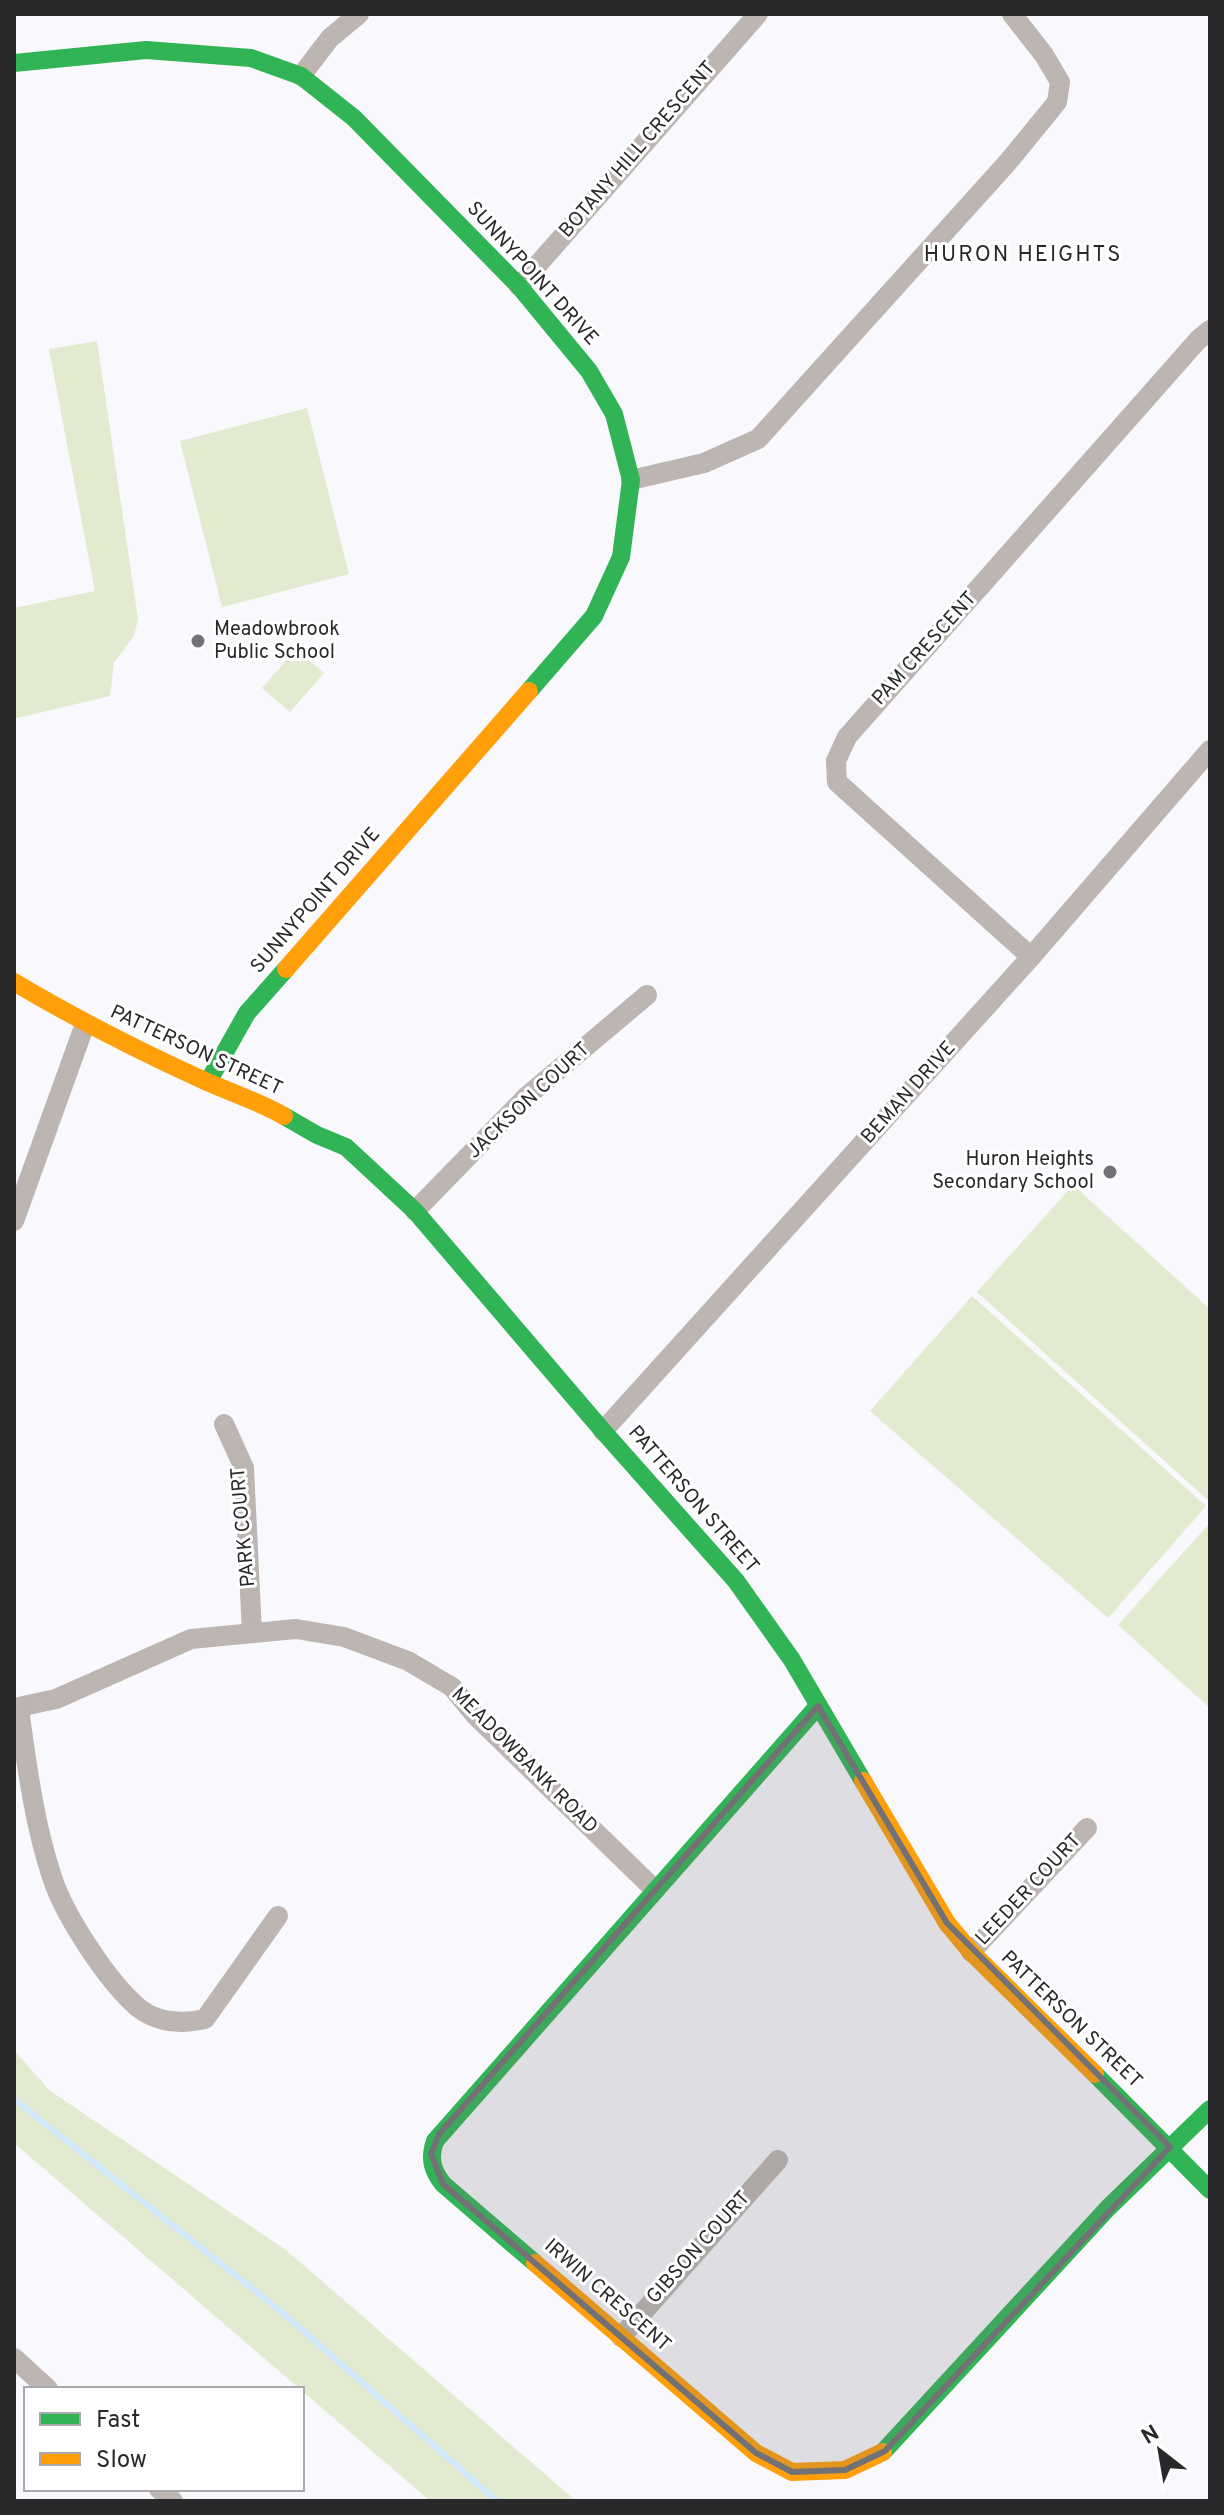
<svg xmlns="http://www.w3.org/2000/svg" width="1224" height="2515" viewBox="0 0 1224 2515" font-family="Overpass,sans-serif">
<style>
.green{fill:#e2ead0}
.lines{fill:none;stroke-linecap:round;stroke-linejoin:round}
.stream{stroke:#d1e7fc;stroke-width:6}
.street{stroke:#bcb5b2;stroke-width:20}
.fast{stroke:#30b455;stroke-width:18}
.slow{stroke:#ff9f0a;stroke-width:18}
.marked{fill:#727175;fill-opacity:0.2;stroke:#727175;stroke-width:6;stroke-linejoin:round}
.poi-dot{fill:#727175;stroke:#fff;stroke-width:3}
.labels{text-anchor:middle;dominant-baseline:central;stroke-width:6;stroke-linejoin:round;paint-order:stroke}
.street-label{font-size:20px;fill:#29292c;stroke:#fff}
.poi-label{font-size:20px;fill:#29292c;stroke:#fff;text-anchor:start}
.neighbourhood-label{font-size:22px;letter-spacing:2px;fill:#29292c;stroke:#fff}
</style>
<rect width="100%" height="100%" fill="#f9f8fd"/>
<g class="green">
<polygon points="97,341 138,619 134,636 114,662 110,696 17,718 14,715 14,608 95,591 49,349"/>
<polygon points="307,408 349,574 222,607 180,441"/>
<polygon points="296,649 324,673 290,712 262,688"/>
<polygon points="1073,1185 1210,1309 1210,1502 977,1292"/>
<polygon points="972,1296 1206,1506 1108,1618 870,1411"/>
<polygon points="1210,1523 1210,1708 1118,1625"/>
<polygon points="14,2050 49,2090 286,2250 576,2501 430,2501 14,2143"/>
</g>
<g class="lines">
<polyline class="stream" points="14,2099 284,2314 497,2501"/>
<g class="street">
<polyline points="301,76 330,38 359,14"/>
<polyline points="519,286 758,14"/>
<polyline points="631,480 704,463 758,439 1008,162 1057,102 1060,82 1044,55 1012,14"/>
<polyline points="1031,957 837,782 836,761 847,737 1198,340 1210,330"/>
<polyline points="415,1211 526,1097 647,995"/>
<polyline points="14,1221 85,1024"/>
<polyline points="224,1424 244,1468 252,1633"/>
<polyline points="603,1431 1031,957 1210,750"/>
<polyline points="14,1708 56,1699 191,1639 296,1629 344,1637 408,1661 452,1687 476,1716 655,1890"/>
<path d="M19 1709C27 1766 34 1823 52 1877 64 1915 109 1984 140 2009 159 2023 183 2024 205 2019L278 1916"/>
<polyline points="971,1952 1087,1828"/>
<polyline points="621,2337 778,2160"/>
<polyline points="14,2358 48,2389"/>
<polyline points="159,2489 173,2501"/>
</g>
<g class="fast">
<polyline points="14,63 146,50 251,58 301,76 354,118 519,286 589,371 614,414 631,480 621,557 594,616 529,691"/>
<polyline points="208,1082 247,1013 286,969"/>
<polyline points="284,1116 317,1135 346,1147 415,1211 603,1431 736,1581 792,1660 863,1781"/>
<polyline points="1095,2074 1210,2190"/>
<path d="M535 2263 443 2184C432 2170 429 2158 435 2141L818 1706"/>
<polyline points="883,2452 1108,2208 1210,2109"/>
</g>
<g class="slow">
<polyline points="286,969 529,691"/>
<path d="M14 982C76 1019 139 1051 205 1081 232 1093 258 1101 284 1116"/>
<polyline points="863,1781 947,1923 971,1952 1095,2074"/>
<polyline points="535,2263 756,2453 792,2472 845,2470 883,2452"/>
</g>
</g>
<path class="marked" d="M818 1706 947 1923 1170 2147 885 2451 845 2470 792 2472 756 2453 443 2184 431 2154 439 2134Z"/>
<g class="poi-dot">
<circle cx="198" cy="641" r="8"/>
<circle cx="1110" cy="1172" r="8"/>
</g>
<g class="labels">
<g class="street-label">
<text transform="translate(638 150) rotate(-49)">BOTANY HILL CRESCENT</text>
<text transform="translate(532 274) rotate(48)">SUNNYPOINT DRIVE</text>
<text transform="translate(925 649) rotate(-48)">PAM CRESCENT</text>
<text transform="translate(316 901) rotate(-49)">SUNNYPOINT DRIVE</text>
<text transform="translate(196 1051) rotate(25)">PATTERSON STREET</text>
<text transform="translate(909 1093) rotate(-48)">BEMAN DRIVE</text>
<text transform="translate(529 1101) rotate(-43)">JACKSON COURT</text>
<text transform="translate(693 1500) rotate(49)">PATTERSON STREET</text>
<text transform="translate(244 1527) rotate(-95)">PARK COURT</text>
<text transform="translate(524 1761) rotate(45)">MEADOWBANK ROAD</text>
<text transform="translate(1029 1890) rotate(-47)">LEEDER COURT</text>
<text transform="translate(1071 2020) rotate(44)">PATTERSON STREET</text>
<text transform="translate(699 2248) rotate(-48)">GIBSON COURT</text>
<text transform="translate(607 2296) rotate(41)">IRWIN CRESCENT</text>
</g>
<g class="poi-label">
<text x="214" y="630">Meadowbrook<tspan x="214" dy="23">Public School</tspan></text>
<text x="1094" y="1160" text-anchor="end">Huron Heights<tspan x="1094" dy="23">Secondary School</tspan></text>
</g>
<g class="neighbourhood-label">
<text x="1023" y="255">HURON HEIGHTS</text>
</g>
</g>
<rect width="1224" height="2515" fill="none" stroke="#29292c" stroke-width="32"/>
<rect x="24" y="2387" width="280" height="104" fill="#ffffff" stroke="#a9a9ab" stroke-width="2"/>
<rect x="40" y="2413" width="40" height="12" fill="#30b455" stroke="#a9a9ab" stroke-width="2"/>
<text x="96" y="2427" font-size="24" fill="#29292c">Fast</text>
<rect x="40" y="2453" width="40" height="12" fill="#ff9f0a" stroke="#a9a9ab" stroke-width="2"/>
<text x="96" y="2467" font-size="24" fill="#29292c">Slow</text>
<g transform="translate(1160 2451) rotate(329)" stroke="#ffffff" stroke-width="6" paint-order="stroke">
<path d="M0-6L14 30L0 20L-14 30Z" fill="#29292c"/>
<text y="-12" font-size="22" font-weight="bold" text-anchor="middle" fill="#29292c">N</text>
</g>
</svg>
